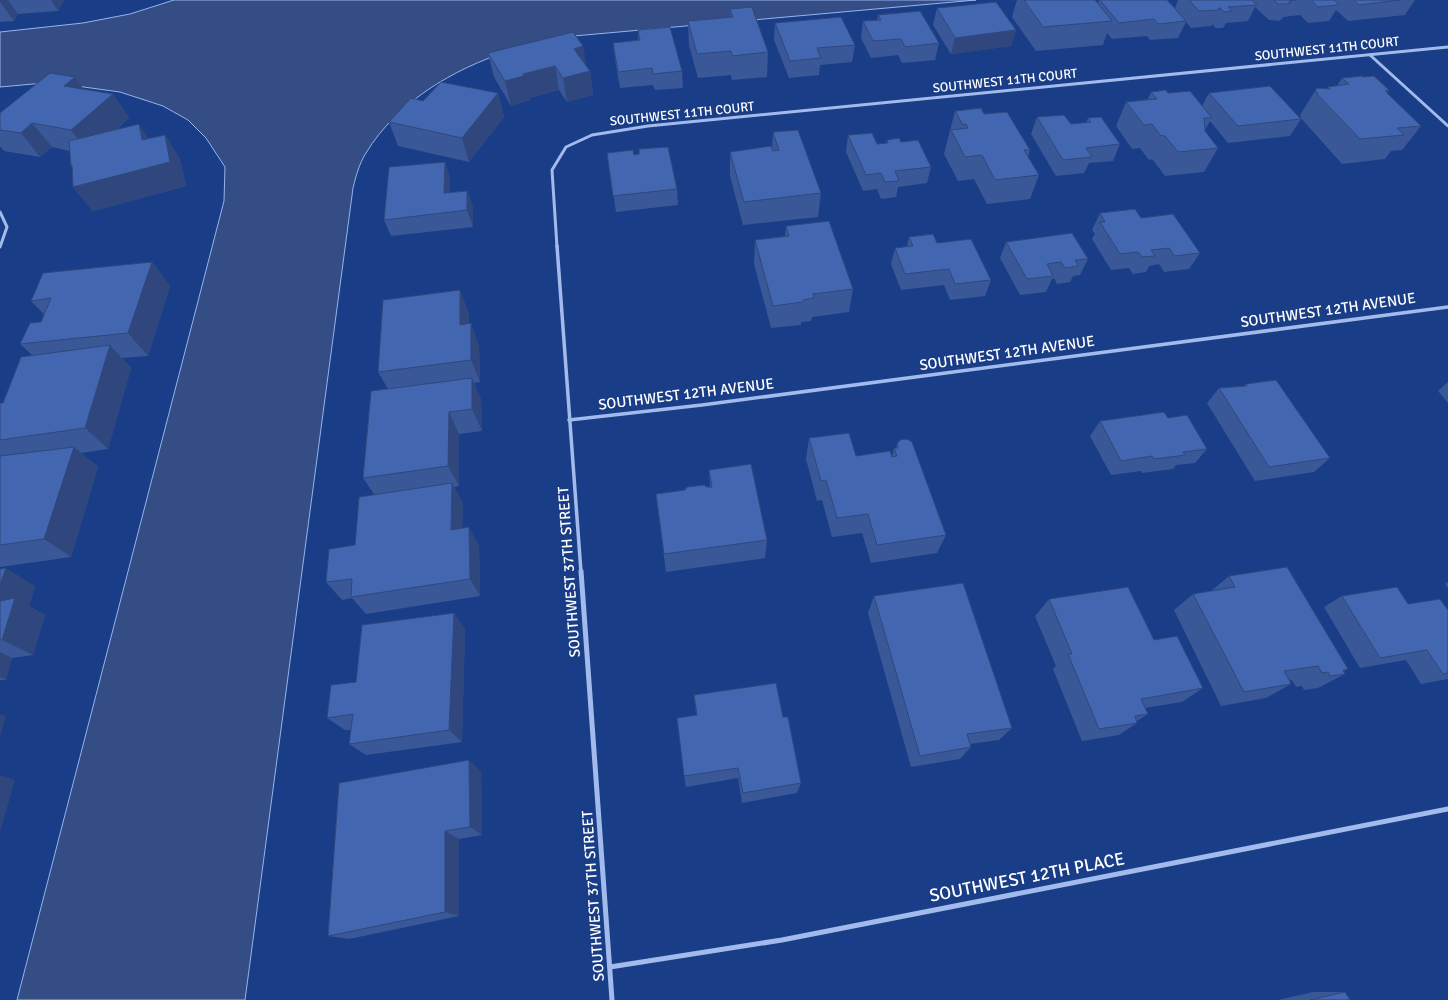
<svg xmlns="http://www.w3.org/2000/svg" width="1448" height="1000" viewBox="0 0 1448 1000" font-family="Signika,sans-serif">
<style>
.water{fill:#344d84;stroke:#95b4ef}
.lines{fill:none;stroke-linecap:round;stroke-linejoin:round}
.street-far2{stroke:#a2bbec;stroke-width:3}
.street-far1{stroke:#a2bbec;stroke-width:3.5}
.street{stroke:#a2bbec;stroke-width:5}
.wall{fill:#3a5898}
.shaded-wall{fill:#2f477c}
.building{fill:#4366b1;stroke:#2f477c}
.labels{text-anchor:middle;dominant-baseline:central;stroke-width:3;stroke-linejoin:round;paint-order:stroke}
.far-street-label{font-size:13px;fill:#fff;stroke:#1a3d87}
.street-label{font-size:15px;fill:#fff;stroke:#1a3d87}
.near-street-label{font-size:18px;fill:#fff;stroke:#1a3d87}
</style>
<rect width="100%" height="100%" fill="#1a3d87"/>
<path class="water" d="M174 0H976L574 36C553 41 529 44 509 51 453 69 397 102 366 153 359 164 356 176 353 188L245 1000H17L224 201 225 167 206 138 188 120 163 106 120 92 62 84H33L0 87V32L83 23 130 14Z"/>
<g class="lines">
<g class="street-far2">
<polyline points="1370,55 1448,126"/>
<polyline points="0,212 7,227 0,247"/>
<polyline points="557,247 552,170 566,147 592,135 648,126 1448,47"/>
</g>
<g class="street-far1">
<polyline points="557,246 581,572"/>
<polyline points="569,420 702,405 1448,307"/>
</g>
<g class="street">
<polyline points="581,571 612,1000"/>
<polyline points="610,967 782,940 1448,809"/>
</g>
</g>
<g class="wall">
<polygon points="0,0 64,0 58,11 18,14 14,21 0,22"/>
<polygon points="1017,0 1095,0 1098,3 1099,0 1167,0 1175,8 1178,0 1415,0 1405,15 1348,21 1336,10 1329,21 1308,23 1300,15 1283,17 1282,19 1281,19 1280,21 1269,20 1255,7 1248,21 1226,23 1223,28 1216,28 1212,24 1211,26 1191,28 1186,22 1178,38 1150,40 1147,36 1112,39 1107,33 1103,45 1036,51 1012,17"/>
<polygon points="937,8 1016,30 1011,46 951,54 933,25"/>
<polygon points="730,9 768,52 767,77 732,80 731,75 698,78 689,45 688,21 730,17"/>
<polygon points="878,15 939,43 935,60 902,63 898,55 871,58 861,38 863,21 877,20"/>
<polygon points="775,23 855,45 852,62 820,65 819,75 789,78 774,40"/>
<polygon points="638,30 682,71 683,88 655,90 653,85 620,88 615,60 613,43 638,41"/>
<polygon points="583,46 586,66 590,71 593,95 567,102 559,90 529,98 530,100 511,106 494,77 488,53"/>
<polygon points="75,77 83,89 113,94 129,118 116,130 149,138 165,135 180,159 186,186 93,211 73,187 72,168 71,166 70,151 52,147 40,157 4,151 0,146 0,113"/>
<polygon points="1363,77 1389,90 1387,93 1421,126 1402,150 1391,151 1385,159 1342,164 1300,117 1301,116 1300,115 1317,88 1326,89 1328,87 1337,86 1342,78"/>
<polygon points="1151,92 1168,93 1202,106 1209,93 1301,119 1290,136 1228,143 1210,121 1205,130 1205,131 1218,148 1204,172 1165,176 1153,160 1148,159 1140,148 1132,149 1116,126 1126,102 1148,99"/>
<polygon points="498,93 504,117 469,162 398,146 389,122 423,101"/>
<polygon points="955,111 984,114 1030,150 1028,157 1039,175 1030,199 987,204 974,179 958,181 944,154"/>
<polygon points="1037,117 1071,124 1086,123 1088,118 1120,144 1113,161 1089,163 1084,173 1056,176 1031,134"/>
<polygon points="773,132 821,193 818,217 743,225 730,176 730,152 772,149"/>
<polygon points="848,135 877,144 886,143 887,140 901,142 931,167 927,183 898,187 896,197 881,199 877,189 863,191 846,152"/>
<polygon points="607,153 634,155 677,189 678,205 616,212"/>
<polygon points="445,162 450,178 450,193 467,191 473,207 473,227 391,236 384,220"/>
<polygon points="1100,213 1141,218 1200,253 1189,269 1164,272 1159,264 1149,266 1146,272 1133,274 1129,268 1111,270 1092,239 1095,234 1092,230"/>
<polygon points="786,226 853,289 849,312 812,317 811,321 801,322 801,325 771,328 754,264 755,240 785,236"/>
<polygon points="909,237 937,243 991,280 985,296 950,300 944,285 901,290 891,264 895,248 907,246"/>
<polygon points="1006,242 1088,259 1080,275 1073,276 1070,282 1057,284 1054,278 1052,279 1046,292 1020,295 1000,258"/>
<polygon points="152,262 170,286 148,356 122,358 131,368 108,449 81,453 98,467 71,557 0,567 0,403 3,403 32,355 20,344 41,322 44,314 31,301"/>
<polygon points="469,313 469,324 479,346 480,382 474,383 481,400 482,431 459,434 459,486 454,487 463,503 462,528 479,545 480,596 366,614 352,598 342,600 326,582 355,545 374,494 363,478 388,389 378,372"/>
<polygon points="1448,382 1448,403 1438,391"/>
<polygon points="1246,384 1330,458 1314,472 1255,481 1207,403 1219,388 1244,386"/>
<polygon points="1168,418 1207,449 1195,463 1176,465 1173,469 1142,473 1141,471 1111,475 1090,436 1100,421"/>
<polygon points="809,438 856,456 892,457 894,448 896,448 897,444 946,535 937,553 871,563 862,533 832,537 822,500 817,501 806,459"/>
<polygon points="709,470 767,540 765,558 666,572 656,494 710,487"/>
<polygon points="0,569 35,586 29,606 45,615 33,655 12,658 6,680 0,680"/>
<polygon points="1229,576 1348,669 1344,671 1345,674 1318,688 1304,690 1302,686 1296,687 1292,680 1289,681 1291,684 1266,698 1221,706 1174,610 1193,594 1211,591"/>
<polygon points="1448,582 1448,588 1445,584"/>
<polygon points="874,596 1012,728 999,740 970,744 971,747 960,759 911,767 868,613"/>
<polygon points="1342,596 1408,604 1448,610 1448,679 1421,684 1406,660 1360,668 1324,607"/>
<polygon points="1049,599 1154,640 1203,688 1182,702 1145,708 1148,714 1137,721 1137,723 1119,735 1082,741 1053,669 1056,666 1035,616"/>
<polygon points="454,613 465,629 462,742 366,755 349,744 351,730 345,730 327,718 356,682"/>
<polygon points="694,695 783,717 801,783 797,793 742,803 738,778 686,787 684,776 696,715"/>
<polygon points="481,771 482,835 459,839 459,916 349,939 328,936"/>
<polygon points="1313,992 1345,992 1350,1000 1278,1000"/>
</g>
<g class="shaded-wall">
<polygon points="0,0 8,0 18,14 14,21 0,2"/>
<polygon points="51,0 64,0 58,11"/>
<polygon points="1016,30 1011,46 951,54 955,38"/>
<polygon points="583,46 587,70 574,49"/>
<polygon points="555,66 559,90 529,98 530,100 511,106 505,81 523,74"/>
<polygon points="590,71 593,95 567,102 563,78"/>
<polygon points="75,77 92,101 64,86"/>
<polygon points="498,93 504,117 469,162 462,138"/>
<polygon points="113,94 129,118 89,154 71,130"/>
<polygon points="32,123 52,147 40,157 21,133"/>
<polygon points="139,124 155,148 142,140"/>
<polygon points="165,135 180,159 186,186 93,211 73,187 85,184 71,166"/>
<polygon points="445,162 450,178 450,210 444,193"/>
<polygon points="467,191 473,207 473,227 467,210"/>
<polygon points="152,262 170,286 148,356 128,333"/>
<polygon points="460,290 469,313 469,347 460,325"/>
<polygon points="471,323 479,346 480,382 471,360"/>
<polygon points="110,345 131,368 108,449 85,428"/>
<polygon points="472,378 481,400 482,431 472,409"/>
<polygon points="449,412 459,434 459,486 448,466"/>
<polygon points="74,447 98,467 71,557 44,539"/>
<polygon points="452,483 463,503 462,548 451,530"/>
<polygon points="469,527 479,545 480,596 470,579"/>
<polygon points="6,568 35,586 29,606 45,615 33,655 2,640 0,605 0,585"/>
<polygon points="454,613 465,629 462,742 449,730"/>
<polygon points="0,652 12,658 6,680 0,677"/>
<polygon points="0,714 6,716 0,737"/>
<polygon points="469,760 481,771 482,835 470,827"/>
<polygon points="0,775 15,780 0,832"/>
<polygon points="445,831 459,839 459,916 445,912"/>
</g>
<g class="building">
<polygon points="1024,0 1095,0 1112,21 1043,27"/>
<polygon points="1100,0 1167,0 1186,21 1158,24 1154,19 1119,23"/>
<polygon points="1189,0 1252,0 1257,5 1228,7 1232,11 1224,12 1220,8 1218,8 1220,10 1199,11"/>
<polygon points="1274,0 1296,0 1289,1 1291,3 1288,3 1289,4 1278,4"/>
<polygon points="1311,0 1334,0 1339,5 1318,7"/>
<polygon points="1354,0 1400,0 1359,5"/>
<polygon points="996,2 1016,30 955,38 937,8"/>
<polygon points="752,7 768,52 732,56 731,51 697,54 688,21 733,17 730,9"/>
<polygon points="920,11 939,43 905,47 901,39 873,41 863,21 881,20 878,15"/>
<polygon points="841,17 855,45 817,48 821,58 790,61 775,23"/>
<polygon points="670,27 682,71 653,74 652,68 618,72 613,43 640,40 638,30"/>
<polygon points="573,32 583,46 574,49 590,71 563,78 555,66 523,74 524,76 505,81 488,53"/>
<polygon points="50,73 75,77 64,86 113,94 71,130 32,123 21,133 0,130 0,113"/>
<polygon points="1362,76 1363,77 1374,76 1389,90 1385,91 1421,126 1397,128 1404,135 1360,139 1316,93 1318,93 1315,91 1317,88 1330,89 1328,87 1349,84 1342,78"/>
<polygon points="441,82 498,93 462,138 389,122 411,98 423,101"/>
<polygon points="1270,86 1301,119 1238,126 1209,93"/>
<polygon points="1166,90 1168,93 1190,91 1212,118 1204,118 1205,131 1218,148 1178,152 1165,136 1160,135 1152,124 1144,125 1126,102 1157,99 1151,92"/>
<polygon points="981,108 984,114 1007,112 1030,150 1024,150 1039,175 995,180 982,155 965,157 951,130 968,128 966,124 963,125 955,111"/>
<polygon points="1064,115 1071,124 1091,122 1088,118 1101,117 1120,144 1086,148 1092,157 1063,160 1037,117"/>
<polygon points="139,124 142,140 165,135 170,162 73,187 72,165 71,166 69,141"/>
<polygon points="798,130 821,193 744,202 730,152 771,146 773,151 779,150 773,132"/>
<polygon points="872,133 877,144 888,143 887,140 899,138 901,142 918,140 931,167 895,171 899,181 885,182 881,173 866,175 848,135"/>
<polygon points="668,147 677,189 613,196 607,153 633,150 634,155 639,154 639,149"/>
<polygon points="445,162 444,193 467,191 467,210 384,220 389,167"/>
<polygon points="1135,209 1141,218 1173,214 1200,253 1174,256 1169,248 1151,250 1155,256 1142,257 1138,252 1120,254 1100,222 1105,222 1100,213"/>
<polygon points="829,221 853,289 813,294 814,298 803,300 803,302 773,306 755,240 789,236 786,226"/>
<polygon points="1072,233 1088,259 1075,260 1078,266 1065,268 1061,262 1047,264 1053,276 1027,279 1006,242"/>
<polygon points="933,234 937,243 971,239 991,280 955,284 949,269 905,274 895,248 913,246 909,237"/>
<polygon points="152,262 128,333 20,344 30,323 41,322 51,298 31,301 43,273"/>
<polygon points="460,290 460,325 471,323 471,360 378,372 383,300"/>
<polygon points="110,345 85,428 0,440 0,403 3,403 21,357"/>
<polygon points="472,378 472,409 449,412 448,466 363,478 371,391"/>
<polygon points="1276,380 1330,458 1269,467 1219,388 1247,386 1246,384"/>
<polygon points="1164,412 1168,418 1187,415 1207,449 1183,452 1185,455 1154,459 1152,456 1121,461 1100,421"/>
<polygon points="849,433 856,456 890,451 892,457 897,456 894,448 898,448 897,444 900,440 907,439 912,442 946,535 877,545 868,514 837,518 826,480 821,481 809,438"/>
<polygon points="74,447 44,539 0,545 0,456"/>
<polygon points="751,464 767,540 664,554 656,494 685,490 687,487 704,485 707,487 712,487 709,470"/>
<polygon points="452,483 451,530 469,527 470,579 351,597 352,579 326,582 329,549 355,545 359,497"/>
<polygon points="1287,567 1348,669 1343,670 1345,674 1330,676 1328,672 1322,673 1318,666 1284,671 1291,684 1244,692 1193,594 1235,587 1229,576"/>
<polygon points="6,568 0,585 0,569"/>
<polygon points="963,583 1012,728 967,734 971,747 920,756 874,596"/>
<polygon points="1128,587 1154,640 1177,636 1203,688 1141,699 1148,714 1135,716 1137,723 1099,729 1068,654 1072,654 1049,599"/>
<polygon points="1397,587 1408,604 1440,599 1448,610 1448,673 1443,674 1427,650 1380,658 1342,596"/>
<polygon points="15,598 2,640 0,640 0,601"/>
<polygon points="454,613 449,730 349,744 353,714 327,718 331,685 356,682 362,625"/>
<polygon points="776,683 783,717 788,717 801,783 743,793 738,768 684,776 677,718 697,715 694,695"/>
<polygon points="469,760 470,827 445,831 445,912 328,936 339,783"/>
<polygon points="1345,992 1350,1000 1310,1000"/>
</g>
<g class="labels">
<g class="far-street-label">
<text transform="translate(1327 49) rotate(-6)">SOUTHWEST 11TH COURT</text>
<text transform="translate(1005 81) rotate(-6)">SOUTHWEST 11TH COURT</text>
<text transform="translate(682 114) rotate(-6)">SOUTHWEST 11TH COURT</text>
</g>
<g class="street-label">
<text transform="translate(1328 310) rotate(-8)">SOUTHWEST 12TH AVENUE</text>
<text transform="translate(1007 353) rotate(-8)">SOUTHWEST 12TH AVENUE</text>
<text transform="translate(686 394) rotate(-7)">SOUTHWEST 12TH AVENUE</text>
<text transform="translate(569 572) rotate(-94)">SOUTHWEST 37TH STREET</text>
<text transform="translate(593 896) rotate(-94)">SOUTHWEST 37TH STREET</text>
</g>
<g class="near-street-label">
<text transform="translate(1027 877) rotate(-11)">SOUTHWEST 12TH PLACE</text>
</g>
</g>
</svg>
